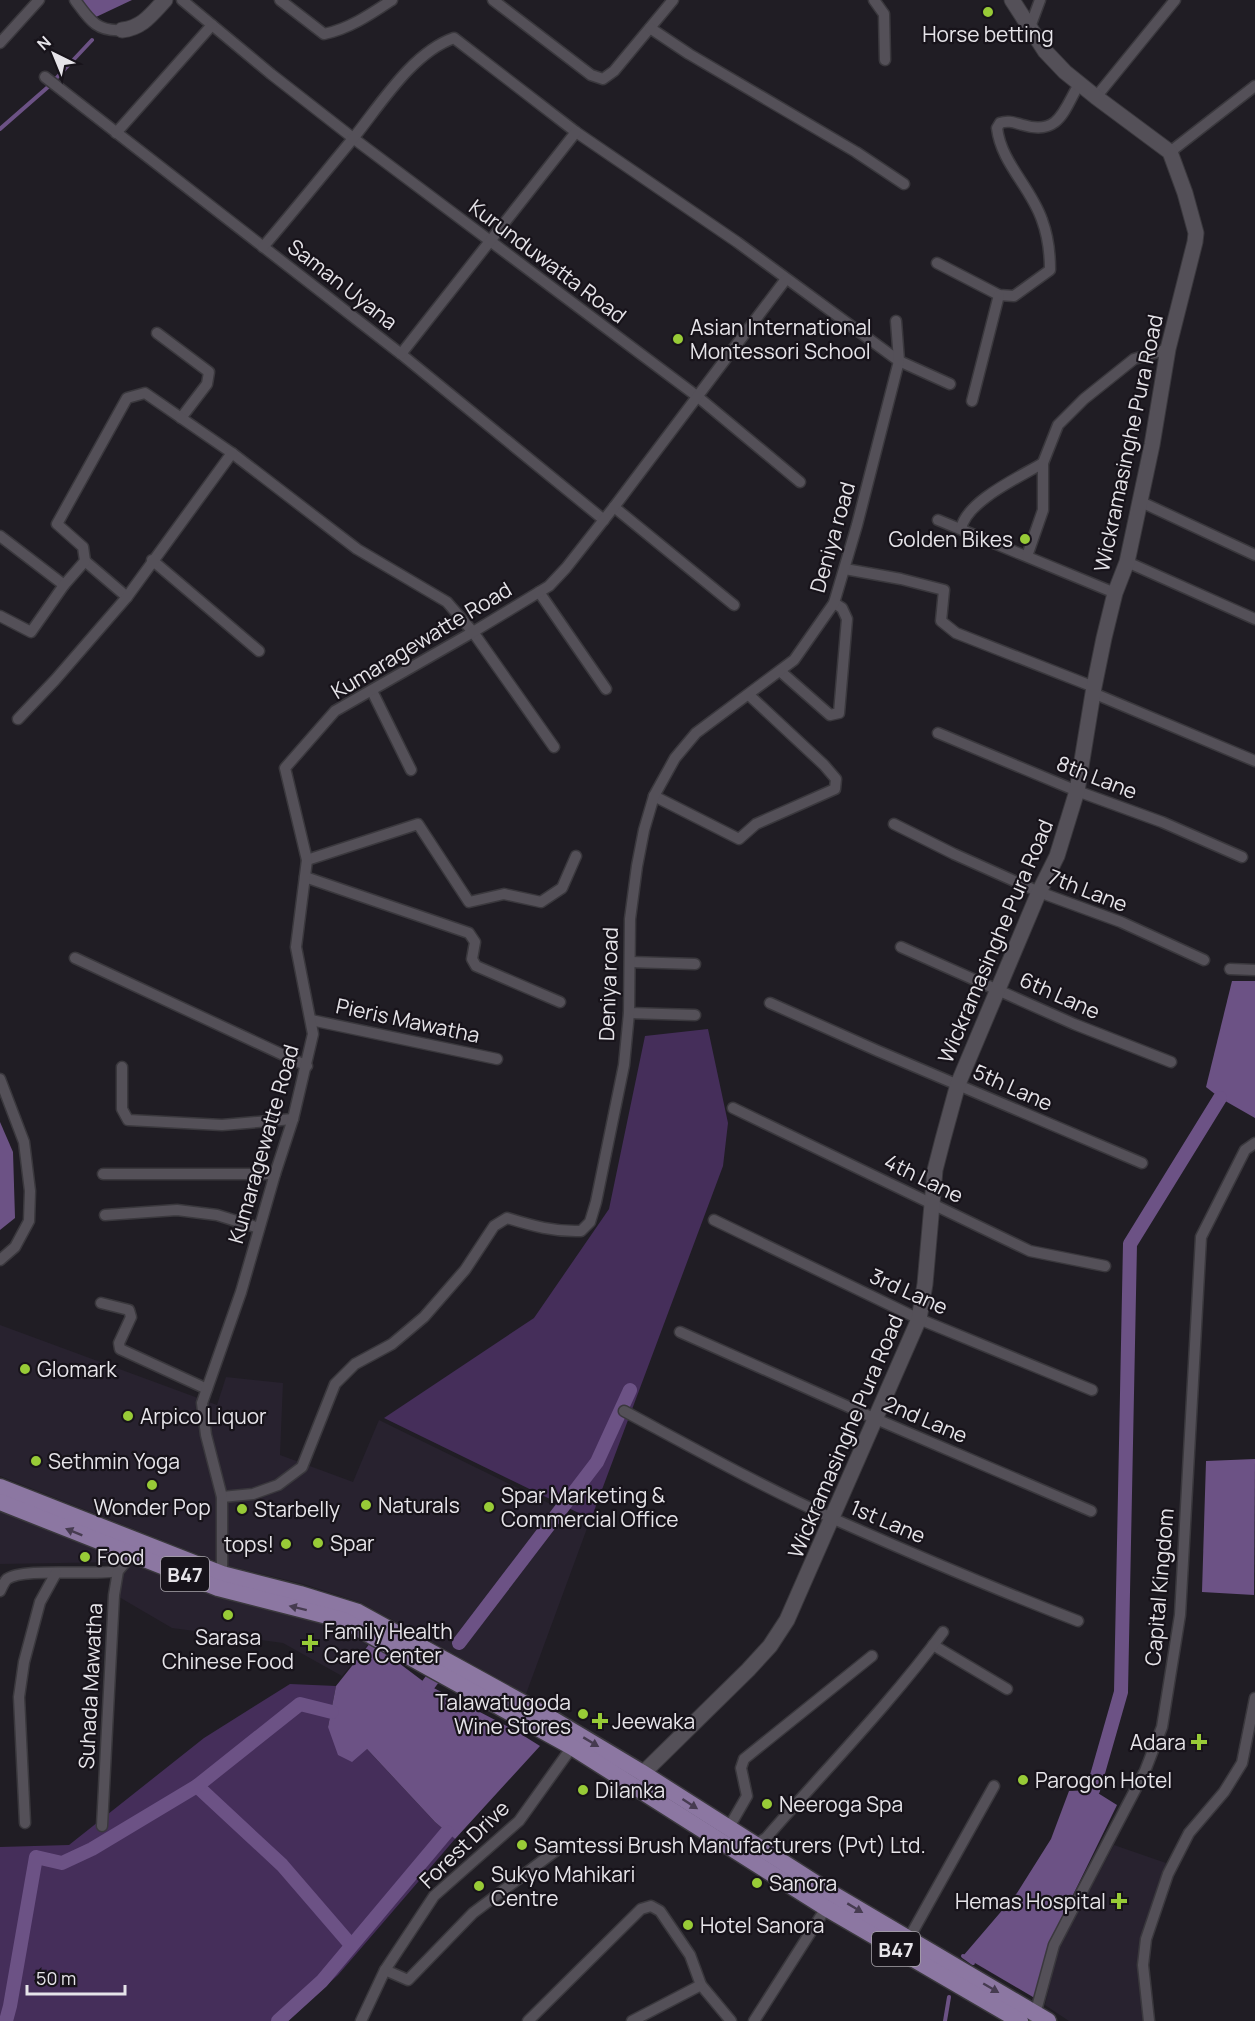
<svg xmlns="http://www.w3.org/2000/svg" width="1255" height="2021" viewBox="0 0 1255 2021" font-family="Manrope,sans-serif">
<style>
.built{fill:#28222f}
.green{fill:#452e5a}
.water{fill:#6c5285}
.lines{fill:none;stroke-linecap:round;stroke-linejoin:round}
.stream{stroke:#6c5285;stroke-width:4}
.canal{stroke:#6c5285;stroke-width:14}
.street-casing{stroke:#3a383d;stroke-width:13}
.secondary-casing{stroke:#3a383d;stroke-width:17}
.primary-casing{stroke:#3a383d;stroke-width:19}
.street{stroke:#545058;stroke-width:10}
.secondary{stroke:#545058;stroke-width:15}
.primary{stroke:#8c77a2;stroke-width:16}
.oneway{fill:#463b50}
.poi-dot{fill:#98cb37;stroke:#17131a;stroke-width:2}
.labels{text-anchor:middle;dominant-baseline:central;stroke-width:4.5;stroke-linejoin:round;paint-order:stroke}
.shield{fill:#17131a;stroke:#a8a5ab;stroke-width:1.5}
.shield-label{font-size:20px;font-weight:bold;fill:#e6e4e9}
.poi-label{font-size:21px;fill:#e6e4e9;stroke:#17131a;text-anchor:start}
.street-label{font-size:21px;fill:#e6e4e9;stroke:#17131a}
</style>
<rect width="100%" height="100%" fill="#201d24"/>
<g class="built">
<polygon points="0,1325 217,1405 226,1377 283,1383 280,1455 353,1482 379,1420 589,1523 526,1694 362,1603 303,1584 225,1565 0,1476"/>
<polygon points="0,1510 340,1626 370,1642 342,1676 283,1643 172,1628 119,1597 121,1562 0,1564"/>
<polygon points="1114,1845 1166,1863 1141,1938 1145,2021 1069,2021 1045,2005 1058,1949"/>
</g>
<g class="green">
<polygon points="708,1029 728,1123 723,1166 591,1519 384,1418 534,1318 609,1209 645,1036"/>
<polygon points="290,1684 336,1686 328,1727 366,1748 435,1822 455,1839 338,1975 288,2021 0,2021 0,1847 69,1845 204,1738"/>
</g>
<g class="water">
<polygon points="80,0 132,0 96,17"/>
<polygon points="1232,981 1255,981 1255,1118 1220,1098 1206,1087"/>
<polygon points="0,1122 13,1152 15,1218 0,1230"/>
<polygon points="1255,1459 1254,1595 1202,1592 1206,1461"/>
<polygon points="371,1642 428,1685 516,1731 540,1746 455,1839 435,1822 367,1749 352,1762 338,1755 328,1727 336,1686"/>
<polygon points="1093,1790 1117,1805 1052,1938 1038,2000 963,1956 1017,1893 1051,1839 1069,1791"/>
</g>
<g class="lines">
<g class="stream">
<polyline points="0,129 48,87 92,40"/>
<polyline points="963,1956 973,1963"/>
<polyline points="945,2021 949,1997"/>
</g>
<g class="canal">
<polyline points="459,1643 597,1462 630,1390"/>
<polyline points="428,1685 434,1677"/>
<polyline points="197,1786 282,1865 351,1945"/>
<polyline points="1093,1790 1121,1692 1130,1244 1220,1098"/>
<polyline points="6,2021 10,2006 36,1857 62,1863 92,1849 197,1786 300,1704 332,1712"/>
<polyline points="278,2021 322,1981 447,1832"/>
</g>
<g class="street-casing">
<g id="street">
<path d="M75 0C89 19 96 32 122 30"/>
<polyline points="182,0 271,74 353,138 698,397 800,482"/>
<path d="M280 0 324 34C349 29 371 14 392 0"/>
<polyline points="493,0 591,75 603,79 614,71 673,0"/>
<polyline points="874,0 884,14 885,60"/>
<polyline points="1030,27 1040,0"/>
<polyline points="650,28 689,54 856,152 904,184"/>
<polyline points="0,43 39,0"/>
<polyline points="45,77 401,354 604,520"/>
<polyline points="1096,97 1175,0"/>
<polyline points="116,133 212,25"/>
<polyline points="1170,152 1255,86"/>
<path d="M263 247C293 212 322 176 351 141 379 107 411 53 454 38L576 132 737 242 899 361 950 384"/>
<path d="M937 263 999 295 1014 296 1050 270C1050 253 1048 236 1042 220 1031 187 1001 163 997 128L1000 123C1009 120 1015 123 1023 125 1059 136 1064 110 1079 84"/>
<polyline points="157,333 209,372 207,384 181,418"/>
<polyline points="401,354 576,132"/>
<polyline points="972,401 999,295"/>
<polyline points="1139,501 1255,555"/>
<polyline points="614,507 734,605"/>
<polyline points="938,520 1115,593"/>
<path d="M961 529C966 501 1020 477 1043 463"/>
<polyline points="0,536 64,585"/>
<polyline points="1027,556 1043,510 1043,463 1058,425 1084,399 1134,359 1168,349"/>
<polyline points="152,560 259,651"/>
<polyline points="85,561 127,597"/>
<polyline points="1127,562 1255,619"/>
<polyline points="845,569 901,579 944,590 941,621 956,633 1094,687"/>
<polyline points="539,592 606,689"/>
<polyline points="0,616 31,632 64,585 85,561 83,547 57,524 127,398 145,393 232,453 357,549 447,602 473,632 554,747"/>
<polyline points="780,671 830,715 839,713 847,619 842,608 834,603"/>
<polyline points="372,691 411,770"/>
<polyline points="1093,693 1255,761"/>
<polyline points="18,719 55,680 127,597 232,453"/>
<polyline points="938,733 1077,791 1162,822 1242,857"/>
<polyline points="654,796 739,839 756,824 835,789 836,779 824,765 749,695"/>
<polyline points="894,824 954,854 1039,892 1121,922 1204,960"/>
<polyline points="307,860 418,824 469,902 504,894 541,902 562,888 576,856"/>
<polyline points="305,877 469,933 475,942 472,959 476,966 560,1002"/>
<polyline points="901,947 1074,1024 1171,1062"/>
<polyline points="75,958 307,1066"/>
<polyline points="630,962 695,964"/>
<polyline points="1230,969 1255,970"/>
<polyline points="770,1003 878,1051 1142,1163"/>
<polyline points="629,1013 695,1015"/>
<polyline points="311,1020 497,1059"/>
<polyline points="122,1067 122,1109 128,1120 222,1125 293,1119"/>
<polyline points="0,1079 24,1142 30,1191 29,1221 15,1247 0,1260"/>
<polyline points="733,1108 1030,1251 1105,1266"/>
<polyline points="103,1174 275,1174"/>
<polyline points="105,1215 177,1210 217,1215 259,1228"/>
<polyline points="714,1220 919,1319 1092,1390"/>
<polyline points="101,1303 129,1310 131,1317 119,1343 120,1349 207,1389"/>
<polyline points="680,1332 876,1419 1091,1511"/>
<path d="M624 1411C693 1448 763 1487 834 1519 915 1555 995 1589 1078 1621"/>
<path d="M222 1497 253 1494 278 1485 302 1467 335 1384 355 1364 392 1344 424 1317 465 1270 494 1226 507 1218C533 1226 554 1232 581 1231L590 1222 596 1202 624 1065 629 1013 630 919 637 866 644 830 654 796 675 758 696 733 794 660 834 603 857 525 899 361 896 321"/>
<polyline points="221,1579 222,1574 222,1497 206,1435 202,1403 241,1292 275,1174 293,1119 313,1034 296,947 307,860 285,768 335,711 473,632 549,586 566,568 614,507 786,279"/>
<path d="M0 1591C2 1587 4 1582 7 1579 23 1567 94 1576 118 1571"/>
<polyline points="933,1645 1007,1689"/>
<polyline points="25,1823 19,1697 24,1662 40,1602 56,1573"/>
<polyline points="102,1826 114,1595 118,1571 132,1554"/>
<polyline points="728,1829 747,1796 741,1768 744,1759 872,1656"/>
<path d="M754 1846 766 1838C825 1770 889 1705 943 1632"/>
<polyline points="908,1940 994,1786"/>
<polyline points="385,1970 408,1980 473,1913 558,1849"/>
<polyline points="1034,2018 1054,1945 1145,1771 1162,1727 1180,1615 1201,1237 1245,1150 1255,1143"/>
<polyline points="361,2021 385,1970 434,1896 519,1821 572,1747"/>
<polyline points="528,2021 641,1909 651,1906 660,1911 690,1955 701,1985 731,2021"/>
<polyline points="632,2021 701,1985"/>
<polyline points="754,2021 826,1908"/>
<polyline points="1149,2021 1143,1965 1146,1939 1168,1874 1189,1833 1224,1792 1242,1763 1255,1698"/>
</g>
</g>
<g class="secondary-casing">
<g id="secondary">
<path d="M122 30C142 28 151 15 165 0"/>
<polyline points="636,1780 748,1670 770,1646 787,1620 919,1319 925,1284 935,1170 943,1139 958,1084 1039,892 1057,856 1077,791 1094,687 1104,638 1115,593 1127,562 1152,445 1168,349 1195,242 1196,233 1185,193 1170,152 1096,97 1065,72 1045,51 1012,0"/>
</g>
</g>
<g class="primary-casing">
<g id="primary">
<polyline points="0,1487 222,1574 300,1594 358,1612 554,1720 641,1772 831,1893 1048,2021"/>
<polyline points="0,1502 218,1588 343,1620 572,1747 826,1908 1020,2021"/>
</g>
</g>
<use href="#street" class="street"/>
<use href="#secondary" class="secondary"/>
<use href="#primary" class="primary"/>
</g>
<defs><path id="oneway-solid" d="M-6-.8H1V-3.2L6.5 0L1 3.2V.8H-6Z" transform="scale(1.5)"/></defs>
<g class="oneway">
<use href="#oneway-solid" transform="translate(74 1532) rotate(-158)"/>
<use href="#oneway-solid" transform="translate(298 1608) rotate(-166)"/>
<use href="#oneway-solid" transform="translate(591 1742) rotate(31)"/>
<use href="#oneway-solid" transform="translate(690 1804) rotate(33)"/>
<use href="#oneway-solid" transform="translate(855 1908) rotate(31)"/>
<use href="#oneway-solid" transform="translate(991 1988) rotate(30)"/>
</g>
<g class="poi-dot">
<circle cx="988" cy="12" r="6"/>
<circle cx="678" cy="339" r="6"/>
<circle cx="1025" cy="539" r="6"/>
<circle cx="25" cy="1369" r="6"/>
<circle cx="128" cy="1416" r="6"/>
<circle cx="36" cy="1461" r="6"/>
<circle cx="152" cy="1485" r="6"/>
<circle cx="366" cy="1505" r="6"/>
<circle cx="489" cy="1507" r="6"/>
<circle cx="242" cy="1509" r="6"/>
<circle cx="318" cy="1543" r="6"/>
<circle cx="286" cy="1544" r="6"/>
<circle cx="85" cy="1557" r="6"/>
<circle cx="228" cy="1615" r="6"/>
<path d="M307 1634h6v6h6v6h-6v6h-6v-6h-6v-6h6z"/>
<circle cx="583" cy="1714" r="6"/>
<path d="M597 1712h6v6h6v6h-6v6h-6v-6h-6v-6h6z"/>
<path d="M1196 1733h6v6h6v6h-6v6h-6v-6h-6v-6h6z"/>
<circle cx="1023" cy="1780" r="6"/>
<circle cx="583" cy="1790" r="6"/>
<circle cx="767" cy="1804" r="6"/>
<circle cx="522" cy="1845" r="6"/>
<circle cx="757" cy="1883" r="6"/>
<circle cx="479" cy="1886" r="6"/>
<path d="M1116 1892h6v6h6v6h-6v6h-6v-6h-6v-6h6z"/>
<circle cx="688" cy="1925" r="6"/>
</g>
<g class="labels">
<g class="shield">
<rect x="161" y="1557" width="48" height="34" rx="4.5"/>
<rect x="872" y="1932" width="48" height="34" rx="4.5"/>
</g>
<g class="shield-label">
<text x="185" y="1574">B47</text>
<text x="896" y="1949">B47</text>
</g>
<g class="poi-label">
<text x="988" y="34" text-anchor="middle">Horse betting</text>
<text x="690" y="327">Asian International<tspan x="690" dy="24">Montessori School</tspan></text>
<text x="1013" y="539" text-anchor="end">Golden Bikes</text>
<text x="37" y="1369">Glomark</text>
<text x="140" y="1416">Arpico Liquor</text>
<text x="48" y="1461">Sethmin Yoga</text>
<text x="501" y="1495">Spar Marketing &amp;<tspan x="501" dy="24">Commercial Office</tspan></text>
<text x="378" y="1505">Naturals</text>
<text x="152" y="1507" text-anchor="middle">Wonder Pop</text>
<text x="254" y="1509">Starbelly</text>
<text x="330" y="1543">Spar</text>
<text x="274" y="1544" text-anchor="end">tops!</text>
<text x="97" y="1557">Food</text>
<text x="324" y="1631">Family Health<tspan x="324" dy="24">Care Center</tspan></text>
<text x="228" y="1637" text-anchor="middle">Sarasa<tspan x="228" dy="24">Chinese Food</tspan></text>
<text x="571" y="1702" text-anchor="end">Talawatugoda<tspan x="571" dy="24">Wine Stores</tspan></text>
<text x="612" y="1721">Jeewaka</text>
<text x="1186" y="1742" text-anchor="end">Adara</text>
<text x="1035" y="1780">Parogon Hotel</text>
<text x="595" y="1790">Dilanka</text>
<text x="779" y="1804">Neeroga Spa</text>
<text x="534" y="1845">Samtessi Brush Manufacturers (Pvt) Ltd.</text>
<text x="491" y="1874">Sukyo Mahikari<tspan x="491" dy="24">Centre</tspan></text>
<text x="769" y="1883">Sanora</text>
<text x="1106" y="1901" text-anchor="end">Hemas Hospital</text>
<text x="700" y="1925">Hotel Sanora</text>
</g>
<g class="street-label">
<text transform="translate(548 261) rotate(37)">Kurunduwatta Road</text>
<text transform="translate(343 284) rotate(38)">Saman Uyana</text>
<text transform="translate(1128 443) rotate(-78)">Wickramasinghe Pura Road</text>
<text transform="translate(832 537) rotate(-74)">Deniya road</text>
<text transform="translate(421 640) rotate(-31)">Kumaragewatte Road</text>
<text transform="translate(1097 777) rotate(21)">8th Lane</text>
<text transform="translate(1088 890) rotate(21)">7th Lane</text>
<text transform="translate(995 941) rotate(-67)">Wickramasinghe Pura Road</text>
<text transform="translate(608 984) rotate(-88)">Deniya road</text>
<text transform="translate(1060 995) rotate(24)">6th Lane</text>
<text transform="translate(408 1020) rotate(12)">Pieris Mawatha</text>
<text transform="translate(1013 1087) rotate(24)">5th Lane</text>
<text transform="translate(263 1144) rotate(-74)">Kumaragewatte Road</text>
<text transform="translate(924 1178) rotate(26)">4th Lane</text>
<text transform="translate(909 1291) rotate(24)">3rd Lane</text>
<text transform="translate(926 1419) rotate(23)">2nd Lane</text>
<text transform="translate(845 1436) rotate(-67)">Wickramasinghe Pura Road</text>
<text transform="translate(888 1521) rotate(23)">1st Lane</text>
<text transform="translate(1159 1587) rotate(-85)">Capital Kingdom</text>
<text transform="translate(90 1686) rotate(-87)">Suhada Mawatha</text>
<text transform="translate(464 1844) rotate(-44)">Forest Drive</text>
</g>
</g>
<g transform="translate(54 54) rotate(317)" stroke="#17131a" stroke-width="4.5" paint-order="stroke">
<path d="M0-4.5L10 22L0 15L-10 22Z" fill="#e6e4e9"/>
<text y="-9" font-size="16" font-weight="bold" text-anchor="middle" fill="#e6e4e9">N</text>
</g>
<path d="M27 1985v9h98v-9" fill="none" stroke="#e6e4e9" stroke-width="3"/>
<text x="36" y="1985" font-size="18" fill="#e6e4e9" stroke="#17131a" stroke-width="4.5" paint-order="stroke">50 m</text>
</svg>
